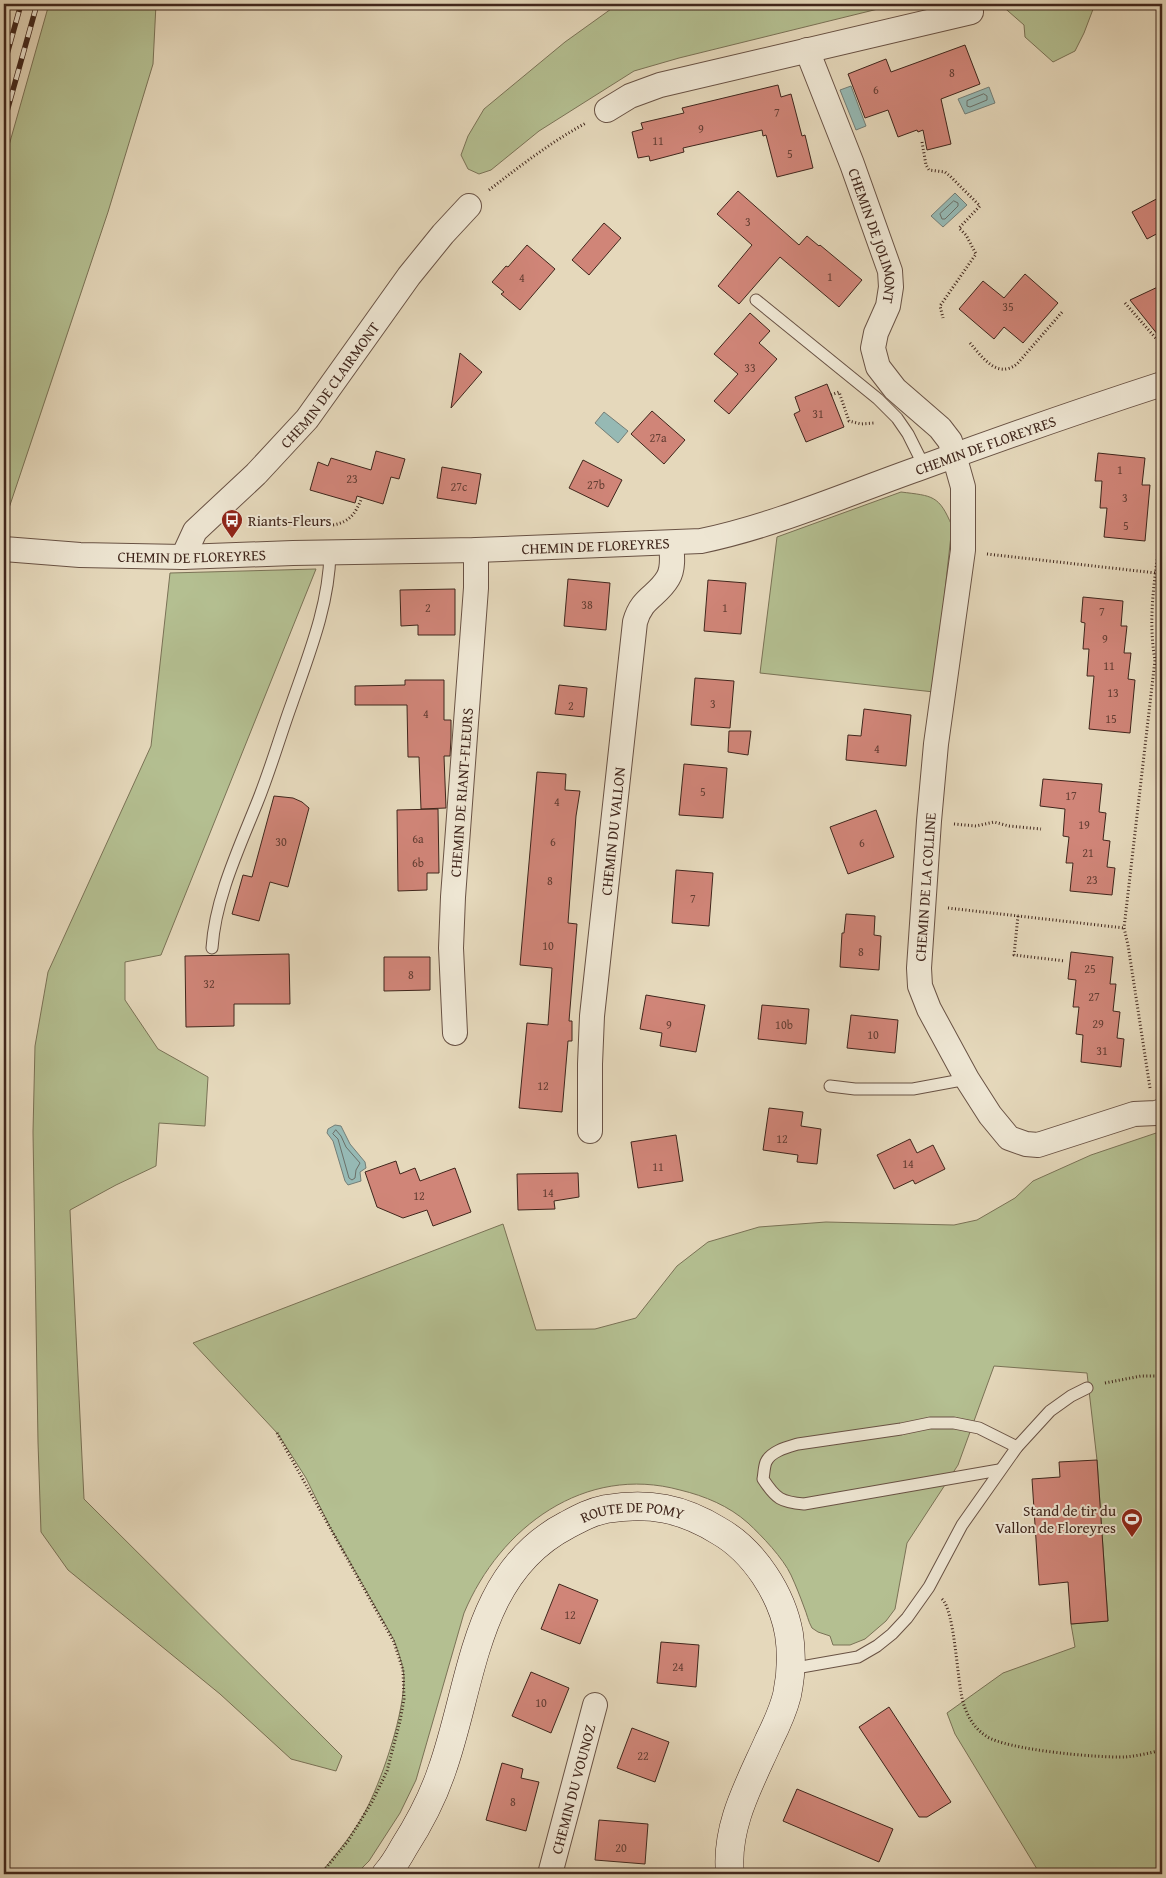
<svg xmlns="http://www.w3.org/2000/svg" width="1166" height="1878" viewBox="0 0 1166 1878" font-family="'Gentium Book Plus',serif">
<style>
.green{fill:#b4bf91;stroke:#7a7256}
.water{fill:#96b9b4;stroke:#747e77}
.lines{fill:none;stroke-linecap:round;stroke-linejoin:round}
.shore{stroke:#6b7068;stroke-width:1}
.building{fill:#d08578;stroke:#40261c}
.service-casing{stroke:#695244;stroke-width:13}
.minor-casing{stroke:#695244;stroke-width:26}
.secondary-casing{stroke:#40261c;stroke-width:29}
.path{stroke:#40261c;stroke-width:3;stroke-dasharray:1 2.5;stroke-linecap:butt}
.service{stroke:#eee6d3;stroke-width:11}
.minor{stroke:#eee6d3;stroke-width:24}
.secondary{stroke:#eee6d3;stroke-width:28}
.rail-casing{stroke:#40261c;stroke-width:5.5}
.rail{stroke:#eee6d3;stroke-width:4;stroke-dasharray:11;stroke-linecap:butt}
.labels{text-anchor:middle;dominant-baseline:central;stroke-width:4;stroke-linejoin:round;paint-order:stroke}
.number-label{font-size:12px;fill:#643e33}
.street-label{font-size:15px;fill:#40261c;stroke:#eee6d3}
.poi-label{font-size:15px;fill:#40261c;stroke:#eee6d3;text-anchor:start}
</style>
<rect width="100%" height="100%" fill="#e5d8bb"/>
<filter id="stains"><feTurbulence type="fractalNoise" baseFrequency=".004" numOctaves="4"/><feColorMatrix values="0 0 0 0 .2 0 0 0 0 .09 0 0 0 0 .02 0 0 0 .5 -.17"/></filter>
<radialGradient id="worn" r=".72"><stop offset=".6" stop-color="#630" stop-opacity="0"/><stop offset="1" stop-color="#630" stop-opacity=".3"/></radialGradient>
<g class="green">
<polygon points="49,4 156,4 153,64 108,212 4,523 4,163"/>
<polygon points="618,4 890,4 882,8 679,58 634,71 539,131 491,170 479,174 468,169 461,155 468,136 484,109 565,42"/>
<polygon points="1000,4 1095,4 1084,33 1075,51 1053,62 1025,37 1024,25"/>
<path d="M901 492C933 496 939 495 952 526L934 692 760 673 777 537Z"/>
<polygon points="316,569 161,955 125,962 125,1000 158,1049 208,1077 205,1126 159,1123 156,1166 116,1185 70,1210 84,1499 342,1756 336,1771 291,1759 220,1694 68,1570 41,1532 38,1442 33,1132 35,1046 48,972 151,746 170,573"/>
<path d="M1162 1131V1874H1040L955 1734 947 1713 1003 1673 1075 1647 1071 1624 1108 1621 1097 1460 1087 1373 994 1366 958 1465 907 1543 895 1609 886 1621 865 1639 850 1645H833L830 1636 818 1632 812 1628C808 1621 807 1614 804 1607 800 1596 796 1586 791 1575 783 1558 762 1536 748 1523 729 1506 705 1496 680 1490 585 1464 500 1527 464 1613L416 1780 400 1813 369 1861 356 1874H320C337 1853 356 1831 368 1806 384 1773 404 1714 404 1677 403 1664 398 1652 394 1640L330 1527 306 1478 278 1434 193 1343 503 1224 536 1330 595 1329 636 1318 677 1266 708 1242 759 1227 826 1222 954 1225 977 1220 1015 1198 1033 1181 1091 1155Z"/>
</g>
<g class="water">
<polygon points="851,86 866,126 856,130 840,90"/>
<polygon points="989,87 995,103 965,114 958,99"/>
<polygon points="955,193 967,205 943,227 931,216"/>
<polygon points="604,412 628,431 618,443 595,423"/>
<polygon points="335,1125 341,1126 350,1144 365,1162 366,1168 360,1172 361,1181 348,1185 345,1181 333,1141 327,1133 328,1129"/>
</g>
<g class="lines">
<g class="shore">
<polygon points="984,94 987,96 987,100 970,107 967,106 967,101"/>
<polygon points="954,201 958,203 958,206 945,219 942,219 940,214"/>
<polygon points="336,1130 341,1136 346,1147 360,1163 356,1170 355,1178 352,1180 349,1178 338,1139 333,1134"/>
</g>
</g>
<g class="building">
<polygon points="965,45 980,84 941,99 951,144 927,150 923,130 918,132 917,130 898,137 888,110 865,118 848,74 886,59 891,72"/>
<polygon points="778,85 781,97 791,94 802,136 805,135 813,168 777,177 766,135 763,136 762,130 683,148 684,152 650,161 649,156 638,158 632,132 643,129 641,123 684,113 682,108"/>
<polygon points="738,191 799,245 807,236 819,246 820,245 862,280 839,307 780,257 739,304 718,286 752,245 717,214"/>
<polygon points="1162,196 1162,231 1147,239 1132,212"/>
<polygon points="604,223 621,238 589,275 572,260"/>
<polygon points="527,245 555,269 520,310 501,294 504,292 492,282 506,266 508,267"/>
<polygon points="1025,274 1058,303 1023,343 1004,327 994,339 959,309 983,281 1004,298"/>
<polygon points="1162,285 1162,340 1130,300"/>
<polygon points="750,313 770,331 759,343 777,359 729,414 714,401 738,374 714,354"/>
<polygon points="460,353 482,372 451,408"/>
<polygon points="827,384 844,427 806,442 794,414 800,411 795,397"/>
<polygon points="652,411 685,440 664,464 631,434"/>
<polygon points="376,451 405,459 399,479 391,477 383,504 357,496 355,503 310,490 318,462 328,466 331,458 371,470"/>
<polygon points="1098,453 1145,458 1142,485 1150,485 1145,541 1104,537 1107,508 1100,508 1102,481 1095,481"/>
<polygon points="583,460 622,480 608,507 569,488"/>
<polygon points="442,467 481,474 476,504 437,498"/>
<polygon points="568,579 610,583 606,630 564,626"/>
<polygon points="708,580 746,583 741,634 704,631"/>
<polygon points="455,589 455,635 418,635 418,625 401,626 400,590"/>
<polygon points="1083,597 1123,601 1121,626 1127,626 1124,653 1131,653 1128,679 1135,680 1130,733 1089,729 1094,676 1087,676 1089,649 1083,649 1085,623 1081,622"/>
<polygon points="695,678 734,681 730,728 691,725"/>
<polygon points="405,680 444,680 444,720 451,720 451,738 450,756 444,756 446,808 421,809 419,757 408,757 407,705 355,705 355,686 405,685"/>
<polygon points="559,685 587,688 584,717 555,714"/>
<polygon points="864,709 911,715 906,766 846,760 848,735 861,736"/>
<polygon points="729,731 751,731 748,755 728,752"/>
<polygon points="684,764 727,768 723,818 679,815"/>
<polygon points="537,772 566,774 565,790 580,791 576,816 568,923 577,924 569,1021 572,1021 572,1041 568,1041 562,1112 519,1108 527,1023 548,1025 552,968 520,965"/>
<polygon points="1043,779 1102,784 1099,812 1106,813 1103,840 1110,841 1107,867 1115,868 1112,895 1070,891 1073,863 1066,863 1069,837 1063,836 1065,809 1040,806"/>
<polygon points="274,796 293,798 302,802 309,808 288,887 270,882 259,921 232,914 243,875 252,877"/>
<polygon points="438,809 439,873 427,873 427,890 398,891 397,810"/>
<polygon points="876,810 894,857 848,874 830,827"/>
<polygon points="676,870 713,873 709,926 672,923"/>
<polygon points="846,914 875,916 874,935 881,936 879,970 840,967 842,933 844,933"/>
<polygon points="1071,952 1113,957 1110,984 1116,984 1113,1011 1120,1012 1117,1038 1124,1039 1121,1067 1081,1062 1083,1035 1076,1034 1079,1007 1073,1007 1076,980 1068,979"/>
<polygon points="289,954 290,1004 234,1004 234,1026 186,1027 185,956"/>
<polygon points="384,957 430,957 430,990 384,991"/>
<polygon points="646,995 705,1005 696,1052 660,1046 662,1033 640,1029"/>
<polygon points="762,1005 809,1009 806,1044 758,1039"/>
<polygon points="851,1015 898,1020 895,1053 847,1048"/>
<polygon points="769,1108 803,1112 801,1126 821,1129 817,1164 797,1162 798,1155 763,1150"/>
<polygon points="676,1135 683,1181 638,1188 631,1142"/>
<polygon points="910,1139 917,1153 933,1145 945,1169 915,1184 913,1180 894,1189 877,1155"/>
<polygon points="396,1161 400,1174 415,1168 420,1181 455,1168 471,1212 433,1226 427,1210 403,1218 377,1207 365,1172"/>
<polygon points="578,1173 579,1197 554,1201 555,1209 518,1210 517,1174"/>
<polygon points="1097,1460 1108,1621 1071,1624 1068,1582 1039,1585 1032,1479 1060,1477 1059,1462"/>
<polygon points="559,1584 598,1600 580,1644 541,1629"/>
<polygon points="661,1642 699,1645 696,1687 657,1683"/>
<polygon points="531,1672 569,1688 551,1733 512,1716"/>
<polygon points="889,1707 951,1802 927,1817 919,1817 859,1727"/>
<polygon points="632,1728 669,1742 655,1782 617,1768"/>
<polygon points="502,1763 523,1769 521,1778 539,1782 526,1831 486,1820"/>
<polygon points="797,1789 893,1829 879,1862 783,1821"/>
<polygon points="599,1820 648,1824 645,1864 595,1860"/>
</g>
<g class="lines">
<g class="service-casing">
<g id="service">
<polyline points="756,300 878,399 897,418 908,434 924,466"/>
<path d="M212 948C215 899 239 848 257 803 270 771 280 736 292 703 309 654 329 605 330 553"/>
<polyline points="830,1086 855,1089 913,1089 967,1079"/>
<path d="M999 1470 804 1504C781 1502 776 1499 763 1479 764 1474 764 1467 766 1462 771 1451 788 1447 798 1444L901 1429 930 1423H954L979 1428 1017 1447"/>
<polyline points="790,1669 858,1657 877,1646 892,1634 907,1618 929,1587 962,1525 1017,1447 1050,1411 1071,1396 1087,1388"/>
</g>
</g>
<g class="minor-casing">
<g id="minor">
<path id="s1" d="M807 50 852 164 890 271 891 287 888 306 876 333 873 348 878 367 895 389 940 428 950 441 963 487V550L936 744 929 821 919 968 920 986 929 1009 967 1079 990 1115 1009 1138 1026 1144 1038 1145 1134 1114 1156 1113 1162 1111"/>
<polyline points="607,110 630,96 660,85 971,12"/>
<path id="s2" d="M4 549 80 555 183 557 293 553 476 550 701 541C777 525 849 493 923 467 1002 438 1082 410 1162 384"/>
<path id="s3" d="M183 557 195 531 256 474 307 419 409 276 443 234 469 206"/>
<path id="s4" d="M455 1033 451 948 453 897 476 588V550"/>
<path id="s5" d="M590 1131V1064L592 1016 635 622C642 597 657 597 668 578 674 568 672 554 671 543"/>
<path id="s6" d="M550 1874 595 1705"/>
</g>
</g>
<g class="secondary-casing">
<g id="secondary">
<path id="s7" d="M386 1874C393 1866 399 1856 404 1847 420 1822 433 1797 442 1770 473 1683 474 1573 567 1525 580 1518 591 1512 606 1509 649 1502 682 1508 719 1531 754 1551 782 1594 789 1634 792 1654 791 1676 787 1695 783 1711 776 1726 769 1740 750 1783 725 1826 730 1874"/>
</g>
</g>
<g class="path">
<polyline points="922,142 926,165 929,170 945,172 950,176 980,206 959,228 966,235 976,254 940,306 943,318"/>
<path d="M489 190C520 166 551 142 586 123"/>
<polyline points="1125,303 1160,343 1162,342"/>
<path d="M970 343C983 358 997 379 1017 364L1063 311"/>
<polyline points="831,395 839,392 849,421 861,424 874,423"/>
<path d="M333 525C350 522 356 513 362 497"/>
<polyline points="987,554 1156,573"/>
<polyline points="954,824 976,826 994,822 1009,826 1041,829"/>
<polyline points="948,908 1124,928"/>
<polyline points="1018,916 1014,955 1065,961"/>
<path d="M1150 1088 1128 945 1124 928 1155 660C1147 616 1156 570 1162 526"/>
<polyline points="1105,1383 1141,1376 1162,1376"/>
<polyline points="277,1433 394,1642 403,1670 404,1699 400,1721 387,1771 372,1802 348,1841 321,1874"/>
<path d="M942 1599C955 1611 957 1681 963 1702 967 1716 974 1728 986 1736 1006 1750 1099 1758 1125 1757 1137 1756 1150 1753 1162 1750"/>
</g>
<use href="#service" class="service"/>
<use href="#minor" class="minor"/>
<use href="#secondary" class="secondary"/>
<g class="rail-casing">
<g id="rail">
<polyline points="4,65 21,4"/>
<polyline points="4,122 37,4"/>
</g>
</g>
<use href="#rail" class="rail"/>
</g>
<defs>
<g id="bus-pin" transform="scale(1.125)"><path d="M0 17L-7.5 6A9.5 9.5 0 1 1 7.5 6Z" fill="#8f2418" stroke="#eee6d3"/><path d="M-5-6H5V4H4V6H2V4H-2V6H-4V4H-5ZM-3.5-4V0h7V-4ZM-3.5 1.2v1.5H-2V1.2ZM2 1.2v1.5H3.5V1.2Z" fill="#fff"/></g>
<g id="stadium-pin" transform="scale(1.125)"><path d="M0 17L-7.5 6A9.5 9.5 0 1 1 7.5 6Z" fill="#8f2418" stroke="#eee6d3"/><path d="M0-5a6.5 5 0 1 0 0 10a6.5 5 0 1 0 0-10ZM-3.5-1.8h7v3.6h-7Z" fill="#fff"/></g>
</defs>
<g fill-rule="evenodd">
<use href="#bus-pin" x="232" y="520"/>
<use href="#stadium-pin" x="1132" y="1519"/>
</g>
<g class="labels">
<g class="number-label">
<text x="952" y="72">8</text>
<text x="876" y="89">6</text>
<text x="777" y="112">7</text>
<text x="701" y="128">9</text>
<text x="658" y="140">11</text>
<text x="790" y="153">5</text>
<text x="748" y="221">3</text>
<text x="830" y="276">1</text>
<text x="522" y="277">4</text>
<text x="1008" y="306">35</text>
<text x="750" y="367">33</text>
<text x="818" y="413">31</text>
<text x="658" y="437">27a</text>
<text x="1120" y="469">1</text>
<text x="352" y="478">23</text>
<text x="596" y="484">27b</text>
<text x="459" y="486">27c</text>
<text x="1125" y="497">3</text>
<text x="1126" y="525">5</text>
<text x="587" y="604">38</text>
<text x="428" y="607">2</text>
<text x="725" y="607">1</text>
<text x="1102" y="611">7</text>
<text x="1105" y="638">9</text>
<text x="1109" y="665">11</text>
<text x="1113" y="692">13</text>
<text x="713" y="703">3</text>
<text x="571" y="705">2</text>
<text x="426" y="713">4</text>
<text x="1111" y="718">15</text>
<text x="877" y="748">4</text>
<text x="703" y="791">5</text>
<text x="1071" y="795">17</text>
<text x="557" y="801">4</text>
<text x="1084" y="824">19</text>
<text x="418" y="838">6a</text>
<text x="281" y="841">30</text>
<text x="553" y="841">6</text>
<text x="862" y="842">6</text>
<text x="1088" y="852">21</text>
<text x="418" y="862">6b</text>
<text x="1092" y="879">23</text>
<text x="550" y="880">8</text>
<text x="693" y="898">7</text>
<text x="548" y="945">10</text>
<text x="861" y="951">8</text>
<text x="1090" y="968">25</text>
<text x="411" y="974">8</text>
<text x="209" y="983">32</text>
<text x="1094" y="996">27</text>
<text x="1098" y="1023">29</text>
<text x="669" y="1024">9</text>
<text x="784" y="1024">10b</text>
<text x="873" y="1034">10</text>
<text x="1102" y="1050">31</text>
<text x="543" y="1085">12</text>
<text x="782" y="1138">12</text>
<text x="908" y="1163">14</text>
<text x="658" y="1166">11</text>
<text x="548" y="1192">14</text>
<text x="419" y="1195">12</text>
<text x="570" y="1614">12</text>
<text x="678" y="1666">24</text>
<text x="541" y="1702">10</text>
<text x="643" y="1755">22</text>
<text x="513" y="1801">8</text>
<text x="621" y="1847">20</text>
</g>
<g class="street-label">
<text stroke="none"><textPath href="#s1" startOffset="198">CHEMIN DE JOLIMONT</textPath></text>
<text stroke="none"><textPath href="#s3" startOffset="228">CHEMIN DE CLAIRMONT</textPath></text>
<text stroke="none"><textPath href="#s2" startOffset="998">CHEMIN DE FLOREYRES</textPath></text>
<text stroke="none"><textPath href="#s2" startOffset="592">CHEMIN DE FLOREYRES</textPath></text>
<text stroke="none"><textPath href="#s2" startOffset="188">CHEMIN DE FLOREYRES</textPath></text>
<text stroke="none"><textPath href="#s4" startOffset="241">CHEMIN DE RIANT-FLEURS</textPath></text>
<text stroke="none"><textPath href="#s5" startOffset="301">CHEMIN DU VALLON</textPath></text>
<text transform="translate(925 887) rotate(-86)">CHEMIN DE LA COLLINE</text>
<text stroke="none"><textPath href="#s7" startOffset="471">ROUTE DE POMY</textPath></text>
<text stroke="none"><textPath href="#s6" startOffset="88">CHEMIN DU VOUNOZ</textPath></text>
</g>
<g class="poi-label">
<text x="248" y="520">Riants-Fleurs</text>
<text x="1116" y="1510" text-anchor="end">Stand de tir du<tspan x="1116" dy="17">Vallon de Floreyres</tspan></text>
</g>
</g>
<rect width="1166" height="1878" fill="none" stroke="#e5d8bb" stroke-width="20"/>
<rect x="5" y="5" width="1156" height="1868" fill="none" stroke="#40261c" stroke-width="2.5"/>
<rect x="10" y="10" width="1146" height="1858" fill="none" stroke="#40261c"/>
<rect width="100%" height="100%" filter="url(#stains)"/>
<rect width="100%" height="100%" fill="url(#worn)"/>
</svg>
